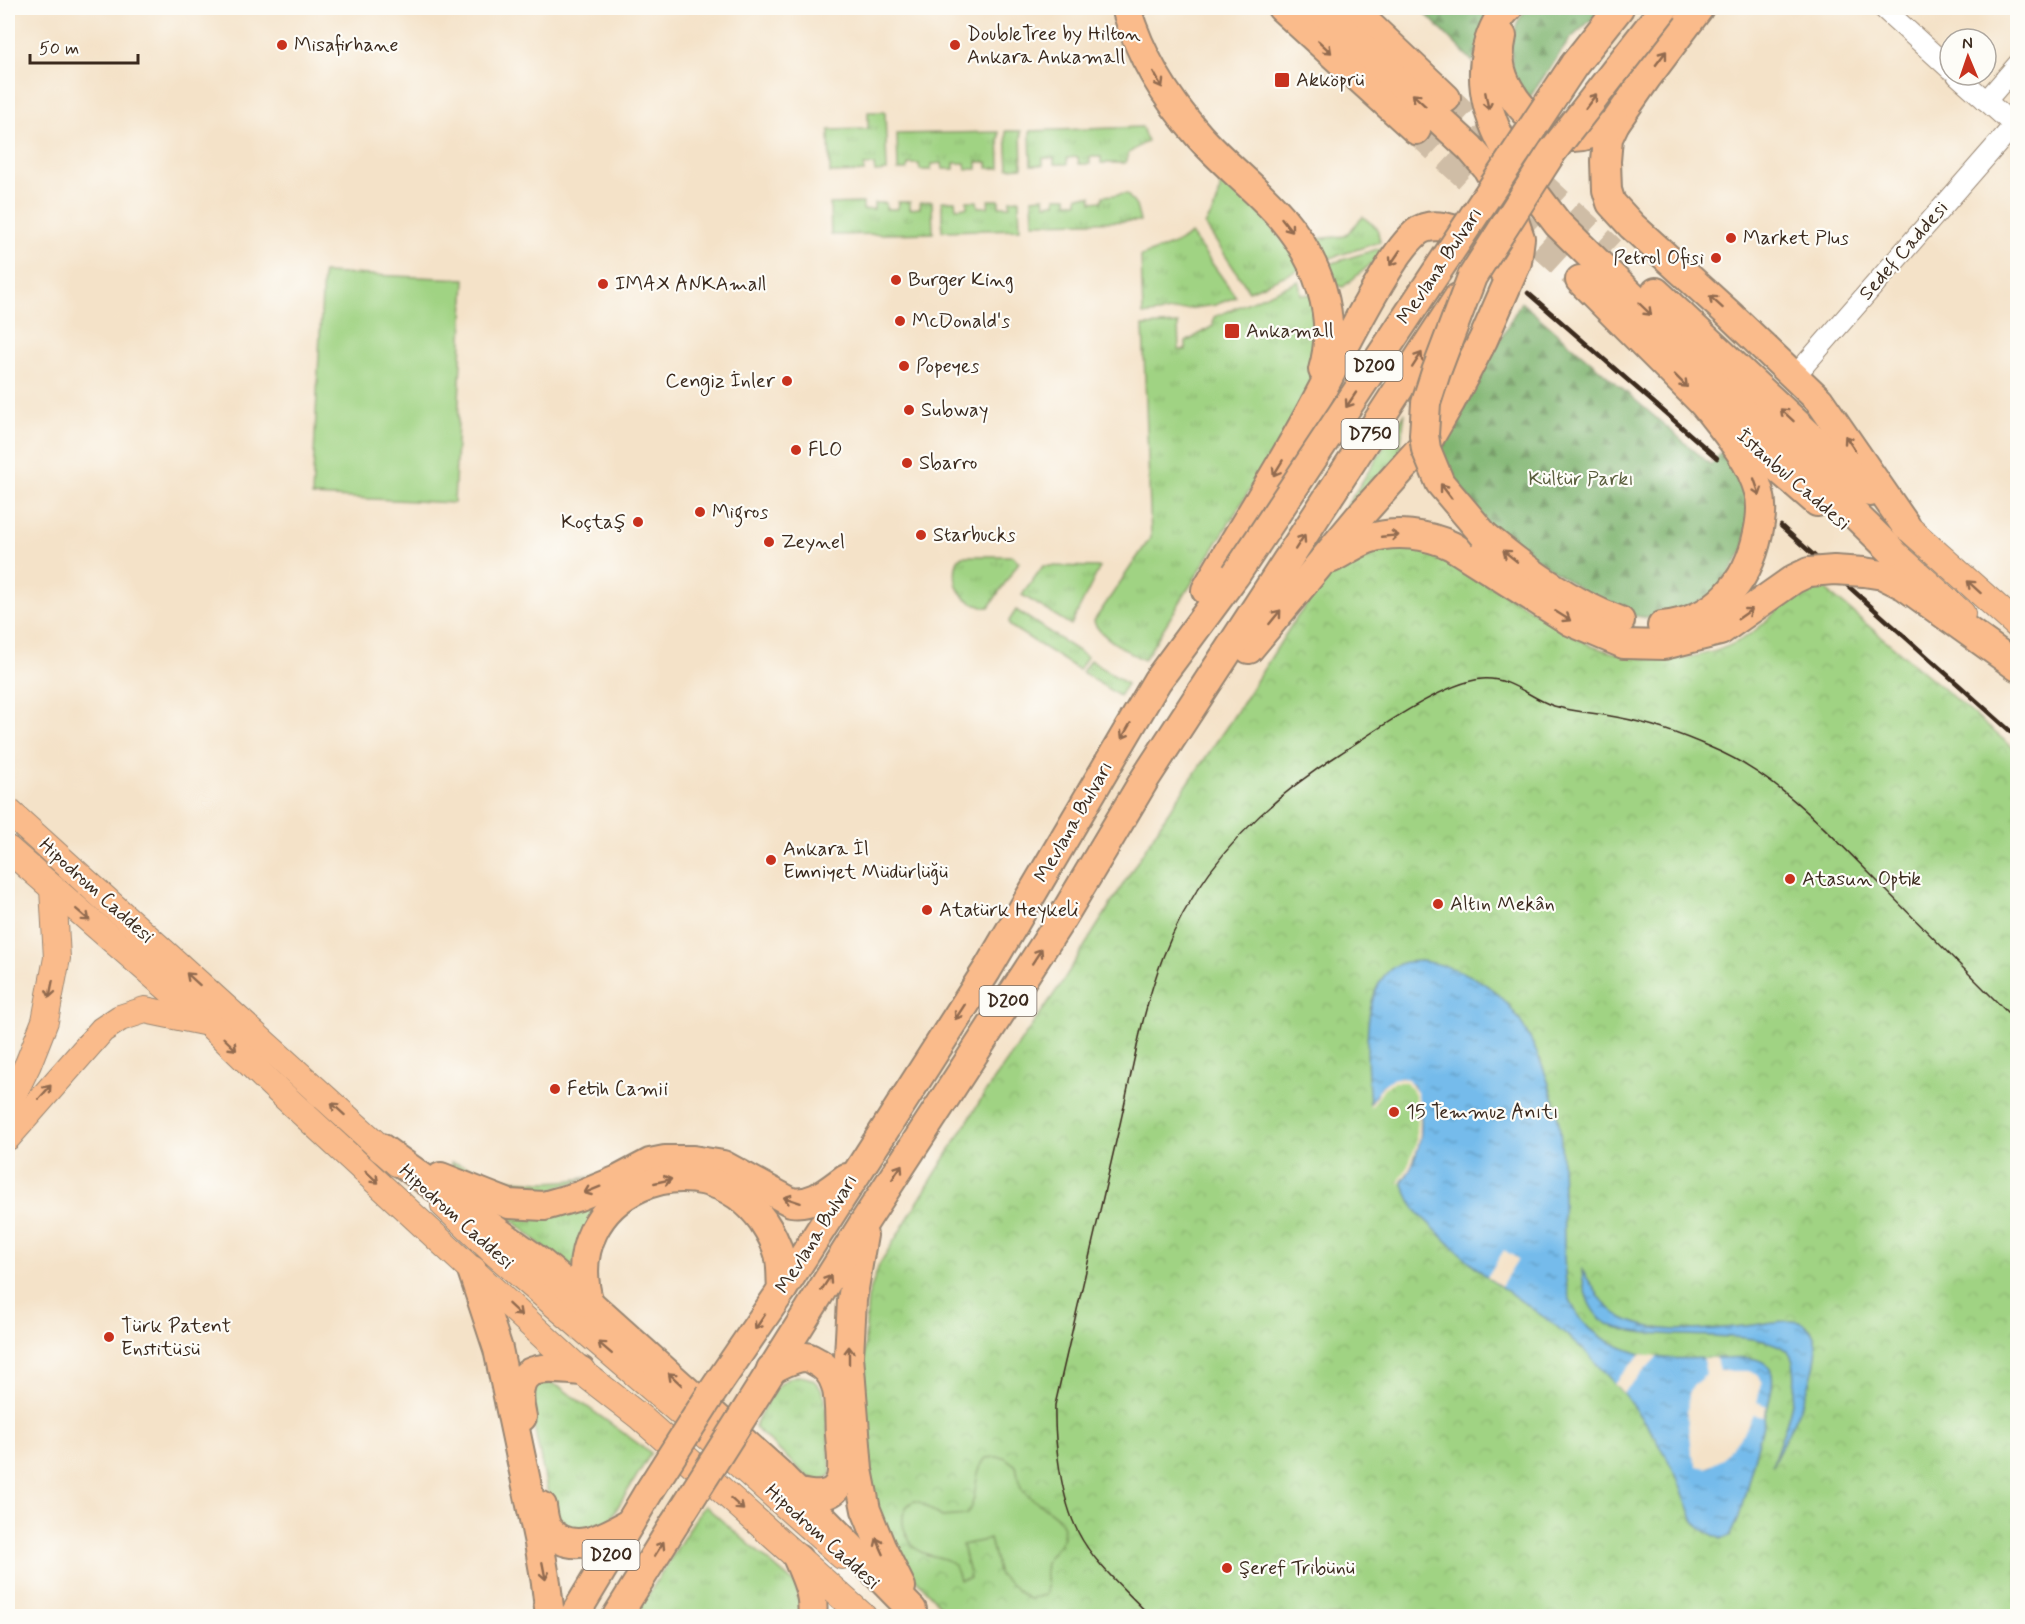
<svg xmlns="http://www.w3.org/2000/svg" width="2025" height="1624" viewBox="0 0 2025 1624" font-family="Mynerve,sans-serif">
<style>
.grass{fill:url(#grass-tufts);stroke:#6e7e50;stroke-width:1.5}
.forest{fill:url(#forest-firs);stroke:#5e7048;stroke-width:1.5}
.park{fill:url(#park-crowns);stroke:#6e7e50;stroke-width:1.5}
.garden{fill:#a0d383;stroke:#6e7e50;stroke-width:1.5}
.water{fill:url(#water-ripples);stroke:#587284;stroke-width:1.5}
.pier{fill:#f4e2c8}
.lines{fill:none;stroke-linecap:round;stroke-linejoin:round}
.highway-tunnel{stroke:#cfbda6;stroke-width:28;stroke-dasharray:28 14;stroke-linecap:butt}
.minor-casing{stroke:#988673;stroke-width:22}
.major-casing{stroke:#988673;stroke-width:28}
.highway-casing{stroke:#988673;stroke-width:32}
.minor{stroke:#fff;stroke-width:20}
.major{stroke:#fabb8b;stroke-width:26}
.highway{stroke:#fabb8b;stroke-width:28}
.tram{stroke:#3b2a1e;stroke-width:1.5}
.rail{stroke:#3b2a1e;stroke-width:4.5}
.highway-bridge-casing{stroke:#988673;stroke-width:32;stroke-linecap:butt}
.highway-bridge{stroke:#fabb8b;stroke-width:28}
.oneway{stroke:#916b4f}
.poi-dot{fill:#c8321e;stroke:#fdfcf7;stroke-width:2}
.labels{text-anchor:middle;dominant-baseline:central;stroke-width:4.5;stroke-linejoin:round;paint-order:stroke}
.shield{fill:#fdfcf7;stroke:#75695f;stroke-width:1.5}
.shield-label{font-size:18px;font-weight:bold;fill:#3b2a1e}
.poi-label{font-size:20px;fill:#3b2a1e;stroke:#fdfcf7;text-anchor:start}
.street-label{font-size:20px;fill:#3b2a1e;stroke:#fdfcf7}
.park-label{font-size:20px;fill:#595d3c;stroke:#fdfcf7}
</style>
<defs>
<pattern id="grass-tufts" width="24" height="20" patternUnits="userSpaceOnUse" patternTransform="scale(1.5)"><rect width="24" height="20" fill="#a0d383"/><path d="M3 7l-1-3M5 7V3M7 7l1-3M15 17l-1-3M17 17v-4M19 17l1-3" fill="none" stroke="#8bb571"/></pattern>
<pattern id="forest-firs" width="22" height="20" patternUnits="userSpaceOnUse" patternTransform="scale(1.5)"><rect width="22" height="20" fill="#80b571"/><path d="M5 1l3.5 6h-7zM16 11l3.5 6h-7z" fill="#6a935c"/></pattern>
<pattern id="park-crowns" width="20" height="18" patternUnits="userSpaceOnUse" patternTransform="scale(1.5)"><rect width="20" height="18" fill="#a0d383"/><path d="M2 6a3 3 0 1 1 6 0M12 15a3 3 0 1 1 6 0" fill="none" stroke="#8bb571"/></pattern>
<pattern id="water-ripples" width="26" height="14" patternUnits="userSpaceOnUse" patternTransform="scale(1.5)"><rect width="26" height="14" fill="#74bbeb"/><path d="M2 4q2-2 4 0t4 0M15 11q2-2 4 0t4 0" fill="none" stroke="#6098be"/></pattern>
</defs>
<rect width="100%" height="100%" fill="#fdfcf7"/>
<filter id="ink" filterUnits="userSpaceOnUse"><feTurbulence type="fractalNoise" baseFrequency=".0167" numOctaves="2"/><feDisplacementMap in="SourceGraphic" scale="12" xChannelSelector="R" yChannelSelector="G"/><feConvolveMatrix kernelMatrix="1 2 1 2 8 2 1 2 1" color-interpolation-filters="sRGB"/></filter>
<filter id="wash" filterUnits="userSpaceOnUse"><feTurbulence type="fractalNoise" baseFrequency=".008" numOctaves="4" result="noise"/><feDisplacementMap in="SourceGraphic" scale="24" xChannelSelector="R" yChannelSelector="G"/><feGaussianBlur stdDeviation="1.35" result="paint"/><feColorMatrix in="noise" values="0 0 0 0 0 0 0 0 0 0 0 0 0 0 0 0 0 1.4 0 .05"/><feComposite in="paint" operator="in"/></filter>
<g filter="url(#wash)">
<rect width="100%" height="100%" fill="#f4e2c8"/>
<g class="grass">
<polygon points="868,112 885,112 887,171 875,172 874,165 864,166 864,172 830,173 829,130 868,129"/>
<polygon points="1142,127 1147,141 1129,153 1125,163 1101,163 1101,157 1090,157 1090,164 1079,164 1078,157 1067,158 1067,164 1054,164 1054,158 1043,158 1043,165 1031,165 1030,131"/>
<polygon points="1006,131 1021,131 1022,167 1008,168"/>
<polygon points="999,132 1000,168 988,168 987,162 977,162 977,169 966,169 965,163 954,163 954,169 943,169 942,163 932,164 931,170 920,170 919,164 908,164 907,170 898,170 897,134"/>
<path d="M1217 163 1305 267 1249 291 1205 225C1219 204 1224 187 1217 163Z"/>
<polygon points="1127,194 1136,206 1140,221 1033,223 1032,198 1044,197 1045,204 1056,203 1056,197 1067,197 1067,202 1078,202 1078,196 1091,196 1092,202 1102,201 1103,196"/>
<polygon points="1019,199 1020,229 942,231 942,201 955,201 956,208 967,207 967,201 977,201 978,207 988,207 989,200 999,200 999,206 1010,206 1010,200"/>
<polygon points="932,201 933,233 831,235 830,204 863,203 863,210 874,209 874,203 886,203 886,209 897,209 898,202 910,202 910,209 920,208 920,202"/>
<polygon points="1363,217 1377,228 1380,242 1324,260 1318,246 1317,239 1345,236"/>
<polygon points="1191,234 1236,297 1215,305 1143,315 1141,256 1177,243"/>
<polygon points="1384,247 1388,250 1343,287 1335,285 1326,265"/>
<path d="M1299 281 1301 295 1314 294 1317 372 1282 438 1144 660C1131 654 1097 635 1094 621L1151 537 1143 326 1178 324 1179 350H1186V342L1213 326 1214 317Z"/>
<path d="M962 556H1013L1019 562 989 607C980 609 966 600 960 592 954 584 953 561 962 556Z"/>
<polygon points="1043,566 1100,567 1071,625 1022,595"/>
<polygon points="1016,610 1087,657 1079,670 1010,626 1009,621"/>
<polygon points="1090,660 1127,684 1119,696 1082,672"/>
<path d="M451 1162C469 1166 486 1174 504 1178 536 1185 574 1182 605 1173L526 1197 452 1166Z"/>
<polygon points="609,1192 575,1275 507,1215"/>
<path d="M797 1376C814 1377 819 1383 825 1398L831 1475 821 1481 808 1477 754 1427C764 1410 775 1378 797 1376Z"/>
<polygon points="535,1382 551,1383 561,1388 651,1453 611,1518 603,1527 571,1533 553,1518 529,1402"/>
<polygon points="704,1505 795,1584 805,1616 635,1616"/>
</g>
<g class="forest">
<polygon points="1420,8 1497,8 1473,62"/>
<path d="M1528 8H1604L1570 39 1529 98C1524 91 1516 82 1514 74 1509 53 1511 23 1528 8Z"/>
<polygon points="1521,302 1711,465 1725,448 1751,500 1744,549 1717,594 1656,619 1630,615 1605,606 1489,526 1437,455"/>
</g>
<g class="park">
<polygon points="1405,413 1399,455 1338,520"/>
<path d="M1425 546 1591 646C1645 665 1709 666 1757 629 1777 613 1794 589 1820 585L2017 751V1616H950L912 1575 872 1505 863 1370 868 1298 879 1265 985 1093 1061 984 1165 817 1236 713 1294 621 1329 575 1350 558 1374 547Z"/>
</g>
<g class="garden">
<polygon points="323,273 465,279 454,503 312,496"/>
<path d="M997 1457H1004L1016 1466C1018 1474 1018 1483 1022 1489 1033 1506 1068 1512 1063 1536 1061 1548 1049 1552 1046 1563 1043 1575 1050 1584 1045 1595L1028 1599 999 1575 990 1539 962 1545 970 1578 960 1580C958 1574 957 1567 952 1563 944 1556 930 1557 921 1552 905 1543 893 1511 914 1501L919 1502 942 1517 966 1515C980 1498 971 1475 986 1458Z"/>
</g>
<g class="water">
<path d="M1421 961C1451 965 1484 978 1505 1001 1534 1033 1559 1100 1561 1143 1563 1174 1563 1206 1564 1238 1564 1256 1564 1278 1569 1296 1578 1328 1610 1345 1640 1354 1665 1361 1695 1358 1721 1358 1734 1358 1755 1355 1766 1364 1776 1372 1772 1387 1770 1398L1739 1517 1730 1536 1721 1539 1701 1529 1694 1521 1676 1475 1656 1438 1623 1393 1585 1351 1555 1325 1487 1277 1452 1246 1419 1214 1411 1203 1402 1182C1417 1163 1424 1133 1420 1109 1419 1101 1416 1093 1413 1085L1401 1077 1382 1086 1370 1104C1367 1068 1357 978 1402 963 1407 961 1415 962 1421 961Z"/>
<path d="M1582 1270C1594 1288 1604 1308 1623 1318 1660 1337 1715 1329 1754 1325 1768 1323 1785 1319 1799 1322 1813 1326 1818 1343 1816 1356 1812 1392 1788 1432 1772 1465 1782 1435 1802 1390 1792 1359 1779 1320 1639 1349 1602 1320 1587 1308 1583 1288 1582 1270Z"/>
</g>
<g class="pier">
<polygon points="1401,1077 1408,1079 1418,1094 1420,1109 1420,1134 1418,1146 1410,1169 1399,1184 1399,1181 1407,1168 1416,1145 1417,1109 1415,1095 1406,1082 1393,1082 1385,1088 1372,1106 1369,1107 1382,1086 1391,1079"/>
<polygon points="1504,1250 1518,1259 1501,1286 1487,1277"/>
<polygon points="1641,1354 1658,1356 1623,1393 1614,1383"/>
<polygon points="1703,1358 1716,1358 1719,1371 1748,1371 1756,1373 1762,1383 1757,1402 1767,1406 1764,1417 1753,1415 1745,1430 1723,1459 1706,1468 1697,1466 1691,1452 1687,1414 1689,1394 1693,1385 1706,1375"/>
</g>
</g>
<g filter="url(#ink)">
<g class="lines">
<g class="highway-tunnel">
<polyline points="1446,98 1611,250"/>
<polyline points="1416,130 1580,280"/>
</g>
<g class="minor-casing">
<g id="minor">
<polyline points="1883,8 1950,69"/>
<polyline points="1957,75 2018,129"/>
<polyline points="1986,101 2018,64"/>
<polyline points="1794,377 2014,125"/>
</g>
</g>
<g class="major-casing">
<g id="major">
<polyline points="1906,526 2018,626"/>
<polyline points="1891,550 1962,614"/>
<polyline points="8,811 397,1163"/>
<polyline points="8,849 209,1024 272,1085 581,1371 640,1417 863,1616"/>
<polyline points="8,1105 28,1064 45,1021 57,958 53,889"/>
<polyline points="8,1137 102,1030 120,1018 145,1010 208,1023"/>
<polyline points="444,1205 497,1255 697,1427 842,1556"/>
</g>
</g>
<g class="highway-casing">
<g id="highway">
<path d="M1126 8C1140 56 1167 100 1200 137 1226 166 1257 189 1282 218 1317 259 1339 316 1323 370"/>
<polyline points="1282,8 1416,130"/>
<polyline points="1351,8 1446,98"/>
<path d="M1508 8C1497 18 1491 33 1487 48 1471 115 1519 173 1558 224L1891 550"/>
<polyline points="1699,8 1647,77 1615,123 1608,138 1606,161 1607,190 1611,203 1632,226 1730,315 1819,400 1906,526"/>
<path d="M1502 36C1500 45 1499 55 1500 64 1504 95 1540 135 1571 137 1588 138 1600 130 1615 123"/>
<polyline points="1574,65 1619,8"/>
<polyline points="1580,280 1703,403 1817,502"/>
<polyline points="1656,292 1870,492"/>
<path d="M1484 535C1526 570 1568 602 1620 621"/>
<path d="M1330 559C1342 553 1355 544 1368 539 1395 530 1427 534 1452 546L1570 621 1624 644 1664 645 1720 631 1794 579 1809 572"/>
<polyline points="1864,572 1883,575 1905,586 2018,667"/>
<path d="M1206 590C1239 532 1276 475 1308 416 1332 372 1353 327 1379 284 1390 266 1401 246 1417 232 1440 213 1495 245 1503 270"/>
<path d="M1662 626C1715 621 1748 583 1758 533 1761 519 1763 506 1759 492 1750 458 1724 430 1703 403"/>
<polyline points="1249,649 1360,516 1429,439 1450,403 1483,340 1517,262 1520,238 1509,206 1487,168 1470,148 1320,8"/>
<polyline points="381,1148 540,1262 589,1303 778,1473 912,1610"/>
<path d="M441 1177 509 1204 544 1206 579 1196 618 1180 650 1163 665 1160H693L723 1165 791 1202C814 1205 828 1191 846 1178"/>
<polyline points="863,1235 852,1300 849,1356 858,1470 866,1510 881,1547 901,1587"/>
<polyline points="472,1270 498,1349 539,1543 546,1583 550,1616"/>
<path d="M589 1303C556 1194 699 1131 763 1221 769 1230 776 1243 779 1254 782 1265 781 1278 782 1290"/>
<path d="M771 1369C781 1365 795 1356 806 1357 808 1357 814 1360 815 1361 844 1374 838 1408 840 1435 841 1447 845 1475 838 1485 829 1500 809 1495 795 1492"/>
<polyline points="711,1394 782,1290 987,970 1157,681 1236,574"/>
<polyline points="751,1403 865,1221 1062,918 1146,777 1458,298"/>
<path d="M522 1417C510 1362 540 1367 581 1371"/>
<path d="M542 1506C543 1513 544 1523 548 1529 571 1557 605 1537 630 1523"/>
<path d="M798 1559C806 1577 815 1597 812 1616"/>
<polyline points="574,1616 648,1493"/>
<polyline points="617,1616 675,1523"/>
</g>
</g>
<use href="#minor" class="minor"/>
<use href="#major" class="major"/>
<use href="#highway" class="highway"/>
<path class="tram" d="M1150 1616C1126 1590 1094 1564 1078 1532 1061 1499 1054 1442 1055 1405 1077 1311 1099 1217 1120 1124 1133 1068 1142 1011 1163 957 1197 869 1260 805 1338 755 1374 732 1441 683 1482 679 1512 677 1529 698 1554 706 1574 712 1596 713 1616 717 1649 723 1681 734 1712 748 1779 776 1830 834 1880 884 1926 931 1972 977 2018 1023"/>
<g class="rail">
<polyline points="1528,293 1717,458"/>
<polyline points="1781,526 2018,738"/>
</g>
<g class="highway-bridge-casing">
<g id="highway-bridge">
<polyline points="1484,535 1440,483 1426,449 1424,435 1426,403 1436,372 1472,277 1552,152 1664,8"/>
<polyline points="1809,572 1834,570 1864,572"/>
<polyline points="1236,574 1574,65"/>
<polyline points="648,1493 711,1394"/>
<polyline points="675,1523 751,1403"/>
</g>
</g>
<use href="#highway-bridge" class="highway-bridge"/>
</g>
<defs><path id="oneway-shaft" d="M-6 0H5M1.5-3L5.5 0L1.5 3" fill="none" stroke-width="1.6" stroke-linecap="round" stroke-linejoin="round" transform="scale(1.5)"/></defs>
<g class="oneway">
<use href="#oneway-shaft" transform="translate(1325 47) rotate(43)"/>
<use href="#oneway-shaft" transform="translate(1661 58) rotate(-53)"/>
<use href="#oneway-shaft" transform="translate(1158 80) rotate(61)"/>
<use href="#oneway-shaft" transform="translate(1419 100) rotate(-137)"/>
<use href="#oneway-shaft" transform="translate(1487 101) rotate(79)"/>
<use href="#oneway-shaft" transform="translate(1591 101) rotate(-53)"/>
<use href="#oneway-shaft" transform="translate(1287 225) rotate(52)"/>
<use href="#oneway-shaft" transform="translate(1395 258) rotate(124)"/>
<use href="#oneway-shaft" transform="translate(1716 302) rotate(-138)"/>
<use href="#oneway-shaft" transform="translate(1645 309) rotate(44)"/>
<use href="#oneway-shaft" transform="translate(1417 360) rotate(-57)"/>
<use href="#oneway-shaft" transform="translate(1681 381) rotate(45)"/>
<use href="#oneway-shaft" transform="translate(1351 400) rotate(124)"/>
<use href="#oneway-shaft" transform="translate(1787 415) rotate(-137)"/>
<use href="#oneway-shaft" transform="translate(1850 443) rotate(-124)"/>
<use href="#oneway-shaft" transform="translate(1278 468) rotate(121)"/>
<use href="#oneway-shaft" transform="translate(1757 487) rotate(71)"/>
<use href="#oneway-shaft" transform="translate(1446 491) rotate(-127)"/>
<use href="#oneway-shaft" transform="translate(1390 536) rotate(-5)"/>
<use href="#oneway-shaft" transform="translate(1300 542) rotate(-57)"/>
<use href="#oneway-shaft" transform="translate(1510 556) rotate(-141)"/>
<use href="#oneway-shaft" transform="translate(1974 587) rotate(-138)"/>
<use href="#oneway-shaft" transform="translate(1745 614) rotate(-35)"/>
<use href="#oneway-shaft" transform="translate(1563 616) rotate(32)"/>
<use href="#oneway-shaft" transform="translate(1275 617) rotate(-51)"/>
<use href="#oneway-shaft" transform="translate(1126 731) rotate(120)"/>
<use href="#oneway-shaft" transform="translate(83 915) rotate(41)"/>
<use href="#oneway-shaft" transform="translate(1037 956) rotate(-57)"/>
<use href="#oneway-shaft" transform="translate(193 979) rotate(-138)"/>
<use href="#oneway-shaft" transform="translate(51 989) rotate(101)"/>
<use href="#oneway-shaft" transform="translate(960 1012) rotate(123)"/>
<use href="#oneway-shaft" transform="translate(230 1044) rotate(44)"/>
<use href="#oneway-shaft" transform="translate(45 1092) rotate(-49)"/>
<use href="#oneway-shaft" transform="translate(338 1109) rotate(-138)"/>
<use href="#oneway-shaft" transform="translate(897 1172) rotate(-57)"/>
<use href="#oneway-shaft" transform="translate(372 1177) rotate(43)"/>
<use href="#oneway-shaft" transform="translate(663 1181) rotate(-13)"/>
<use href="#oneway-shaft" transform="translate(592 1190) rotate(158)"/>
<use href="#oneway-shaft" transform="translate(792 1200) rotate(-162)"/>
<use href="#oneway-shaft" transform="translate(826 1283) rotate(-57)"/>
<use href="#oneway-shaft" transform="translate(515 1310) rotate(43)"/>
<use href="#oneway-shaft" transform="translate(760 1322) rotate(124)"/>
<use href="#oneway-shaft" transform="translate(605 1348) rotate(-139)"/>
<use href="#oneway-shaft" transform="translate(849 1355) rotate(-90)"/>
<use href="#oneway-shaft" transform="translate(675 1379) rotate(-137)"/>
<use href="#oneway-shaft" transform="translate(737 1504) rotate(42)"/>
<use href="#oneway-shaft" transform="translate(880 1546) rotate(-114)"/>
<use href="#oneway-shaft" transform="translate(659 1549) rotate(-58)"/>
<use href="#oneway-shaft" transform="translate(544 1571) rotate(79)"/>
</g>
</g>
<g class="poi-dot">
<circle cx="282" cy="45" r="6"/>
<circle cx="955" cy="45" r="6"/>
<rect x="1274" y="72" width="16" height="16" rx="3"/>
<circle cx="1731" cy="238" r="6"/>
<circle cx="1716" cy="258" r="6"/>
<circle cx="896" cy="280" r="6"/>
<circle cx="603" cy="284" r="6"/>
<circle cx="900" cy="321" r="6"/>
<rect x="1224" y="323" width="16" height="16" rx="3"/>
<circle cx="904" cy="366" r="6"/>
<circle cx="787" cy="381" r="6"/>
<circle cx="909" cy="410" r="6"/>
<circle cx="796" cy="450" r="6"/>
<circle cx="907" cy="463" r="6"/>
<circle cx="700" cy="512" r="6"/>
<circle cx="638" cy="522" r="6"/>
<circle cx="921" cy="535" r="6"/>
<circle cx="769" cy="542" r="6"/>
<circle cx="771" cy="860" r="6"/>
<circle cx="1790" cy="879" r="6"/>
<circle cx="1438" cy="904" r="6"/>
<circle cx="927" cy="910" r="6"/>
<circle cx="555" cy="1089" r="6"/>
<circle cx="1394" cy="1112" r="6"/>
<circle cx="109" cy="1337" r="6"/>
<circle cx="1227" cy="1568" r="6"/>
</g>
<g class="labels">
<g class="shield">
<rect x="1345.5" y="351" width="57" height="30" rx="4.5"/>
<rect x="1341.5" y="419" width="57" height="30" rx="4.5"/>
<rect x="979.5" y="986" width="57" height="30" rx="4.5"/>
<rect x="582.5" y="1540" width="57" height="30" rx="4.5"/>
</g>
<g class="shield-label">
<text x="1374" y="366">D200</text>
<text x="1370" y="434">D750</text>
<text x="1008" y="1001">D200</text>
<text x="611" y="1555">D200</text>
</g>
<g class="poi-label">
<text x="967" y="34">DoubleTree by Hilton<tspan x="967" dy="23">Ankara Ankamall</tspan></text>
<text x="294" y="45">Misafirhane</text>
<text x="1296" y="80">Akköprü</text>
<text x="1743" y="238">Market Plus</text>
<text x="1704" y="258" text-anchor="end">Petrol Ofisi</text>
<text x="908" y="280">Burger King</text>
<text x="615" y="284">IMAX ANKAmall</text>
<text x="912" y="321">McDonald's</text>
<text x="1246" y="331">Ankamall</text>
<text x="916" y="366">Popeyes</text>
<text x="775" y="381" text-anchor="end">Cengiz İnler</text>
<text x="921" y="410">Subway</text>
<text x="808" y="450">FLO</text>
<text x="919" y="463">Sbarro</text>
<text x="712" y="512">Migros</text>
<text x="626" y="522" text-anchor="end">Koçtaş</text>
<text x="933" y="535">Starbucks</text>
<text x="781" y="542">Zeynel</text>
<text x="783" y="849">Ankara İl<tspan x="783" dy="23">Emniyet Müdürlüğü</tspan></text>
<text x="1802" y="879">Atasun Optik</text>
<text x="1450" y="904">Altın Mekân</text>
<text x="939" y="910">Atatürk Heykeli</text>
<text x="567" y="1089">Fetih Camii</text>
<text x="1406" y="1112">15 Temmuz Anıtı</text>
<text x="121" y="1326">Türk Patent<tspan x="121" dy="23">Enstitüsü</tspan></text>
<text x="1239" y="1568">Şeref Tribünü</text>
</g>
<g class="street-label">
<text transform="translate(1904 251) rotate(-49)">Sedef Caddesi</text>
<text transform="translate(1440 266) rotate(-56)">Mevlana Bulvarı</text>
<text transform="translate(1793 480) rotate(41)">İstanbul Caddesi</text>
<text transform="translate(1074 822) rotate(-60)">Mevlana Bulvarı</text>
<text transform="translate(96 891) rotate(42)">Hipodrom Caddesi</text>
<text transform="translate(456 1217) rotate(42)">Hipodrom Caddesi</text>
<text transform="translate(817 1234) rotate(-58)">Mevlana Bulvarı</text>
<text transform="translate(822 1537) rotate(42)">Hipodrom Caddesi</text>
</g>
<g class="park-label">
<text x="1581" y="479">Kültür Parkı</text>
</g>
</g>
<rect width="2025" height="1624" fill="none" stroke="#fdfcf7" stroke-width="30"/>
<g transform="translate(1968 57) rotate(358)"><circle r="28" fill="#fdfcf7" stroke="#afa8a0" stroke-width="1.5"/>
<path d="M0-4.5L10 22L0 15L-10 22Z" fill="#c8321e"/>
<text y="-9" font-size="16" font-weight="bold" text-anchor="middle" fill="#3b2a1e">N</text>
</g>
<path d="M30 54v9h108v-9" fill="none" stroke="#3b2a1e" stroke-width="3"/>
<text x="39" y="54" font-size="18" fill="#3b2a1e" stroke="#fdfcf7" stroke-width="4.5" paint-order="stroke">50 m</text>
</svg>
